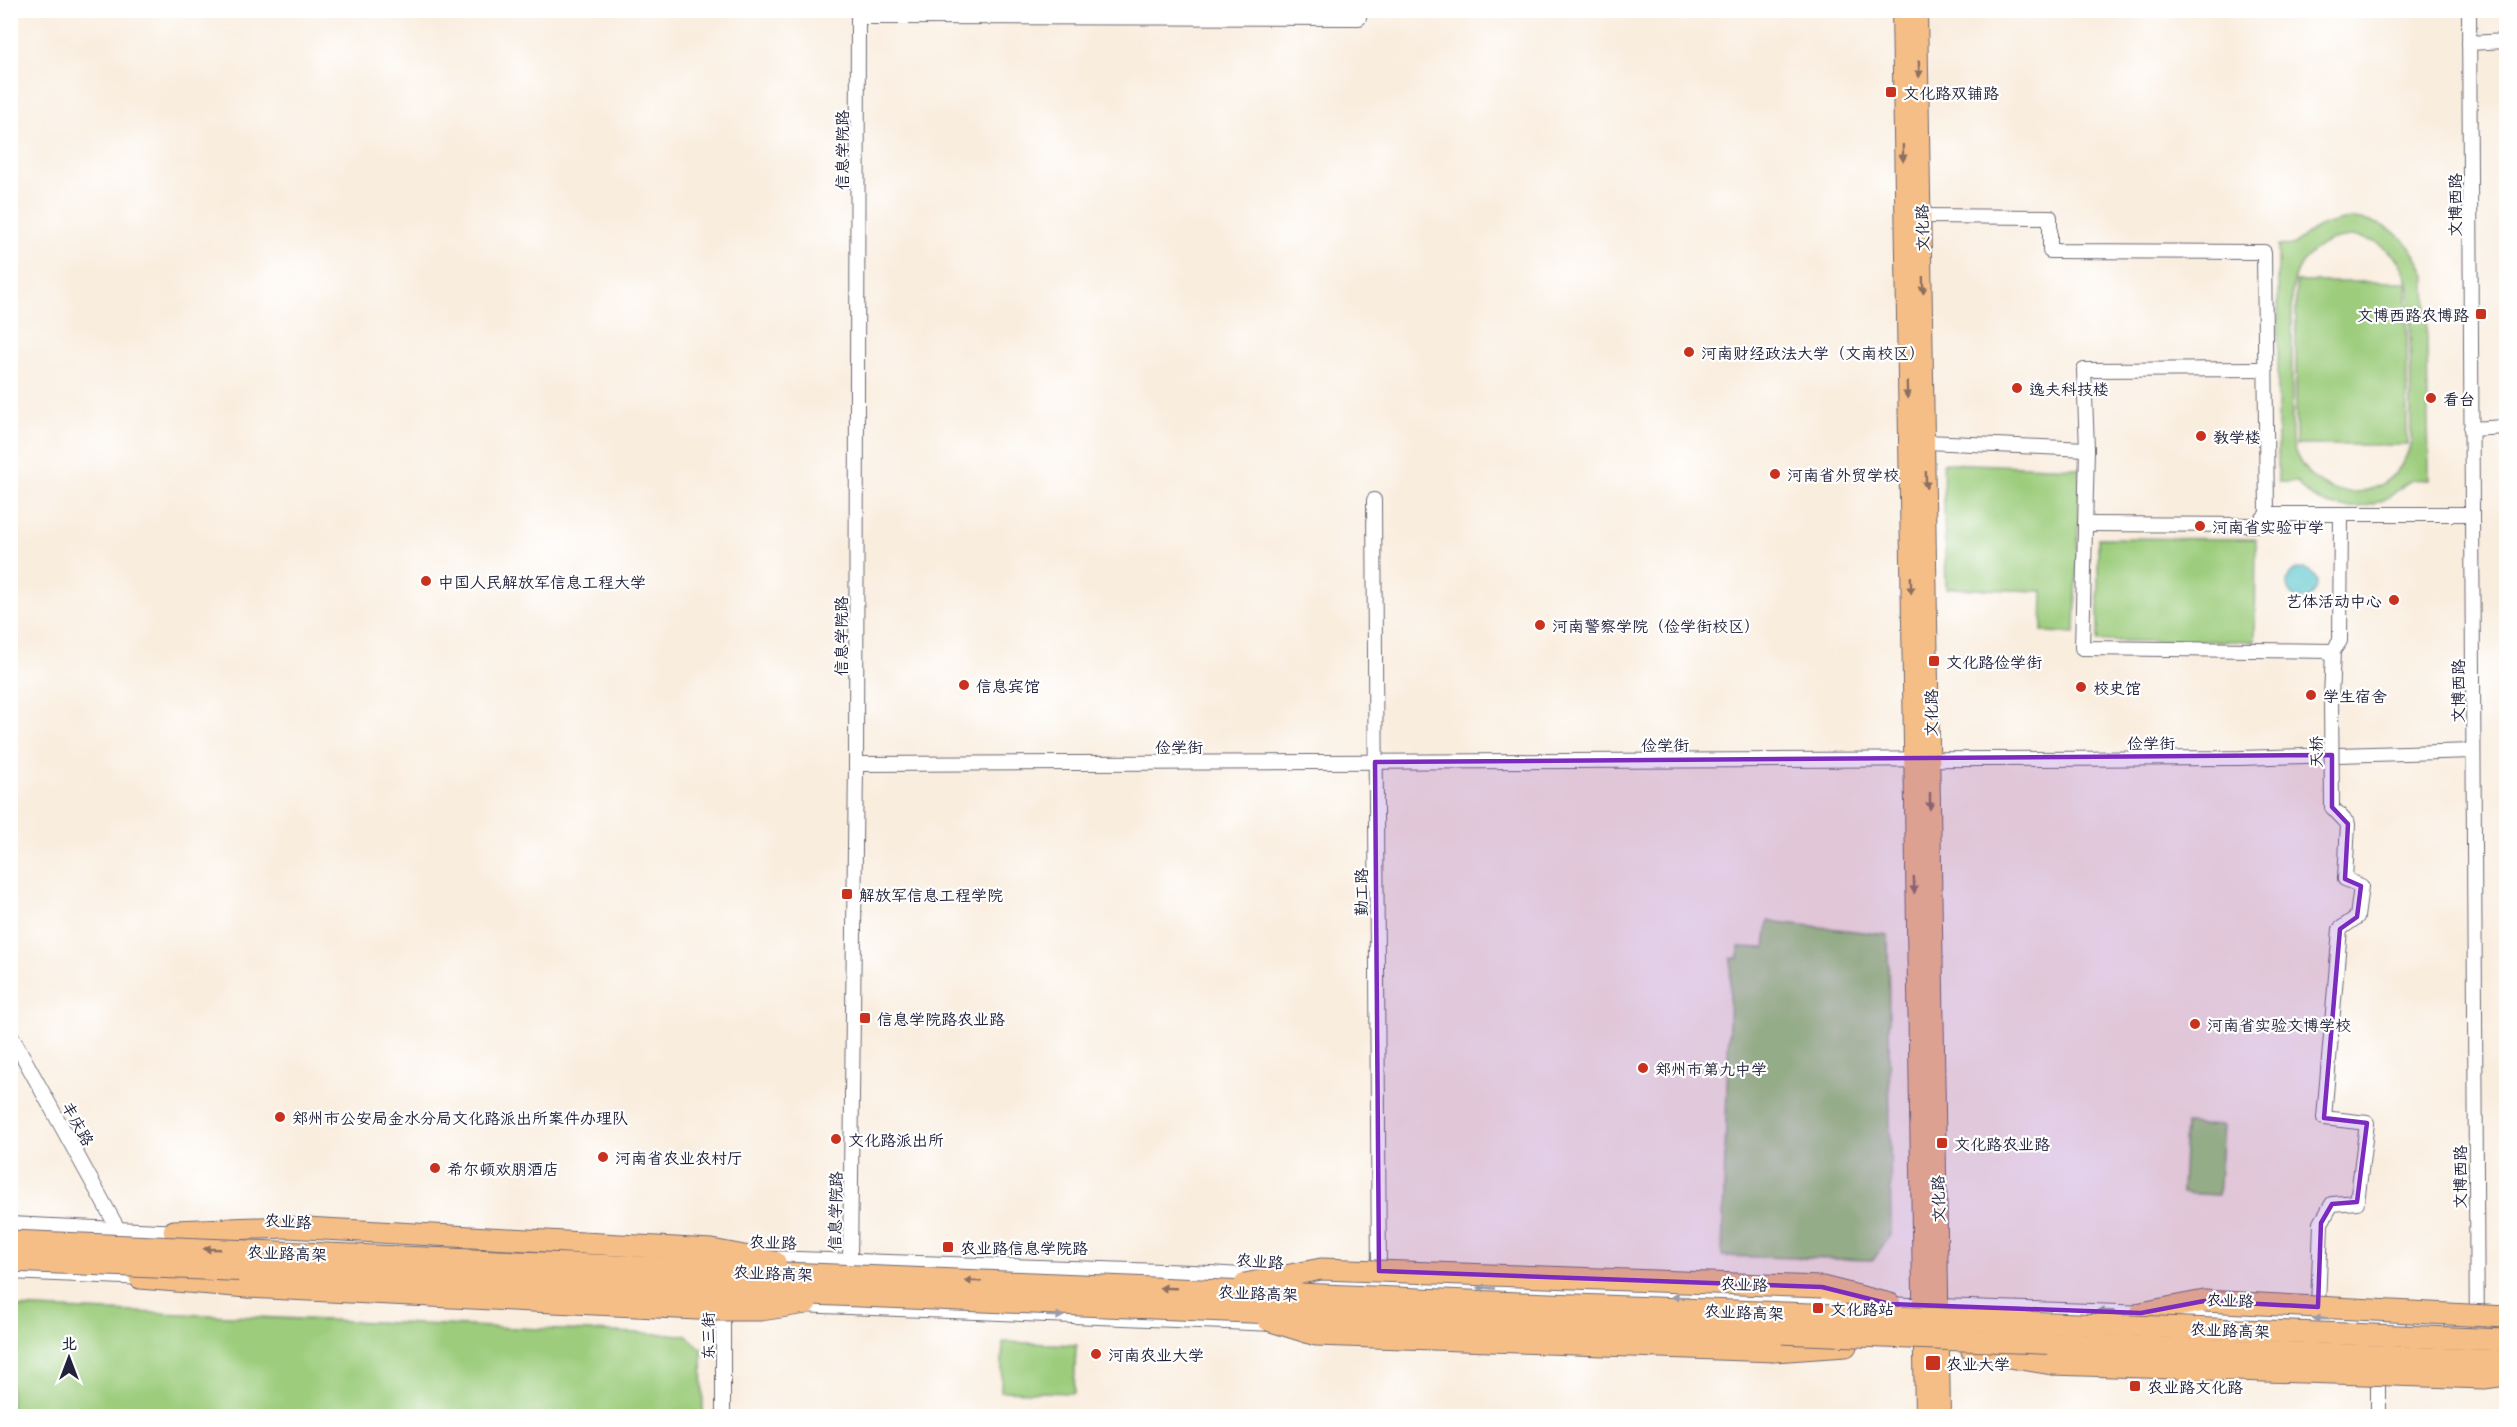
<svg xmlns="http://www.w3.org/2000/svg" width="2517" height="1427" viewBox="0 0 2517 1427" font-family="'Playpen Sans','LXGW WenKai TC',sans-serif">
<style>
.green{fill:#9ccc7b;stroke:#5f775b;stroke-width:1.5;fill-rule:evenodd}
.water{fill:#56c4cb;stroke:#3c7383;stroke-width:1.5}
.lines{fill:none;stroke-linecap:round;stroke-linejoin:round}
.minor-casing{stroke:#6d6974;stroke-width:16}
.major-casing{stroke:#6d6974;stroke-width:20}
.highway-casing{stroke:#6d6974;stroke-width:23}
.minor{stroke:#fff;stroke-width:14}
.major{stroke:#f6be87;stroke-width:18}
.highway{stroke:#f6be87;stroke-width:21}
.minor-bridge-casing{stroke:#6d6974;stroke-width:16;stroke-linecap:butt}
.highway-bridge-casing{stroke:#6d6974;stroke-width:23;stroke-linecap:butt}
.minor-bridge{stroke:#fff;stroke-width:14}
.highway-bridge{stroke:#f6be87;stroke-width:21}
.oneway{fill:#8c7061}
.oneway2{fill:#9c9ca7}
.marked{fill:#7b2cbf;fill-opacity:0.2;stroke:#7b2cbf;stroke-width:4.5;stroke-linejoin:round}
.poi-dot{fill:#c8321e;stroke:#fff;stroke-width:2}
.labels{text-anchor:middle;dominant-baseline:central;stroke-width:4.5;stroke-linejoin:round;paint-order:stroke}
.poi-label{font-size:16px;fill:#22223b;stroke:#fff;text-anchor:start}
.street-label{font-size:16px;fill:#22223b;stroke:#fff}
</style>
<rect width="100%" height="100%" fill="#fff"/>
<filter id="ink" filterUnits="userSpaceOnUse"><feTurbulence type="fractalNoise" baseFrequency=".0167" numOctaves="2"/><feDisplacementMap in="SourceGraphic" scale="12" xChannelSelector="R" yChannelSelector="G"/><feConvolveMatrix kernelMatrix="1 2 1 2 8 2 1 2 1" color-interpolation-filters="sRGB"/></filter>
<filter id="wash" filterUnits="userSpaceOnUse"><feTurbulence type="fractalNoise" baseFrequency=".008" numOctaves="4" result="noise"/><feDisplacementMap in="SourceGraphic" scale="24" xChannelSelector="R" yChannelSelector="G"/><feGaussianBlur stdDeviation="1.35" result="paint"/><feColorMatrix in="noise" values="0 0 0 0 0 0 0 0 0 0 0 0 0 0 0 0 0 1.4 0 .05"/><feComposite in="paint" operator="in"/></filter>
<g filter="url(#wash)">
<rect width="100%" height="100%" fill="#f9edde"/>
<g class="green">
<path d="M2352 219C2391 222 2411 240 2426 275L2429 480C2424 480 2415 478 2410 481 2400 486 2394 496 2383 500 2357 513 2314 509 2297 482H2278V245L2293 246C2310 229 2328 221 2352 219ZM2355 237C2387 241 2407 262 2410 294L2411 442C2395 509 2309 509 2292 442V294C2295 259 2320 237 2355 237Z"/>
<polygon points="2407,282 2407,445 2296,445 2296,282"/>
<polygon points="1943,463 2080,468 2075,633 2042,632 2043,591 1946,588"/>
<polygon points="2098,538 2256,539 2255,641 2098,641"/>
<polygon points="1768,921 1888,935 1891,1235 1873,1260 1722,1256 1731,958 1739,958 1739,947 1765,948"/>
<polygon points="2185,1124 2223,1126 2218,1195 2182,1193"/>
<polygon points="11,1307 686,1335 702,1349 703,1416 11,1416"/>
<polygon points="1003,1342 1076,1345 1074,1393 1001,1391"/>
</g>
<circle class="water" cx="2302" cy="584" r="15"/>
</g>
<g filter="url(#ink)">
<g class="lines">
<g class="minor-casing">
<g id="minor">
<polyline points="2469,10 2477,1346"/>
<polyline points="858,17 1359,18"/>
<polyline points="2469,43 2506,41"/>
<polyline points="1921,216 2050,217 2050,251 2264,252 2267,514"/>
<polyline points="2265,369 2084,370 2087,449 2082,648 2333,651"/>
<polyline points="2471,429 2506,427"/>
<polyline points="1926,442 2087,449"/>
<polyline points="1374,500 1379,1278"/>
<polyline points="2085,524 2257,525 2267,514 2472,514"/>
<polyline points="2331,698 2333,651 2340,641 2341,514"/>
<polyline points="856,764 2240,758 2473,751"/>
<polyline points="10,1033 118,1229"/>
<polyline points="10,1224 181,1232"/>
<polyline points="767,1258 1193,1272 1257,1276"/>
<polyline points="850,1261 856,764 858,10"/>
<polyline points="10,1272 146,1278"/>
<polyline points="1301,1279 1645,1296 1857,1303"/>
<polyline points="723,1302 723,1416"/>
<polyline points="1882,1304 2148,1313"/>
<polyline points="798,1305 1276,1324"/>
<polyline points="2318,1307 2321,1223 2332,1204 2357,1202 2367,1123 2324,1118 2340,929 2357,917 2361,886 2345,879 2348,824 2332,807"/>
<polyline points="2173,1314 2399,1322"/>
<polyline points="2378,1368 2378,1416"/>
</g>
</g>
<g class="major-casing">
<g id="major">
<polyline points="1901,10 1924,1416"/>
<polyline points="1918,10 1941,1416"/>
</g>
</g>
<g class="highway-casing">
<g id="highway">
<polyline points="174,1231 287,1227"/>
<polyline points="140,1278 247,1287"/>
<polyline points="1822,1287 1890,1304"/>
<polyline points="2141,1313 2204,1301"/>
<polyline points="1774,1351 1846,1346"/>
<polyline points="1972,1351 2052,1364"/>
</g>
</g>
<use href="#minor" class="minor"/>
<use href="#major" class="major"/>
<use href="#highway" class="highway"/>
<g class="minor-bridge-casing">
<polyline id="minor-bridge" points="2331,698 2332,807"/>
</g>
<g class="highway-bridge-casing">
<g id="highway-bridge">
<polyline points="287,1227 712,1250 775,1262"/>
<polyline points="10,1241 1468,1301 2506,1340"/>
<polyline points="10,1261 1468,1321 2506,1361"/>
<polyline points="1245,1284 1321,1269 1822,1287"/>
<polyline points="247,1287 718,1310 761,1310 806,1303"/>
<polyline points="2204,1301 2506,1317"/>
<polyline points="1268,1320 1316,1335 1774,1351"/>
<polyline points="2052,1364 2484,1378 2506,1375"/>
</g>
</g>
<use href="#minor-bridge" class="minor-bridge"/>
<use href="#highway-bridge" class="highway-bridge"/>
</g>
<defs><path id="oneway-solid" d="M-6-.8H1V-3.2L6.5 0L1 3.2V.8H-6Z" transform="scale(1.5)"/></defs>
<g class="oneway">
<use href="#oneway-solid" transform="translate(1919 69) rotate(89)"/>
<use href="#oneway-solid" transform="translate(1903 153) rotate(89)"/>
<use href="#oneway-solid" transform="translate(1923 285) rotate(89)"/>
<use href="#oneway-solid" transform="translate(1907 390) rotate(89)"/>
<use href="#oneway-solid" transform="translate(1926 480) rotate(89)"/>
<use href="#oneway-solid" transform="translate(1911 585) rotate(89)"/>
<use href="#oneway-solid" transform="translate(1930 801) rotate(90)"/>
<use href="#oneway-solid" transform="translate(1914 885) rotate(89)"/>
<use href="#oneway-solid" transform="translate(212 1249) rotate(-178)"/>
<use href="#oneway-solid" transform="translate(973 1281) rotate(-178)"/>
<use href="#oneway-solid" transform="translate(1168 1288) rotate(-178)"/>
</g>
<g class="oneway2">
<use href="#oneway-solid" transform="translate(1486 1288) rotate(-177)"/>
<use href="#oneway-solid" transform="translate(1680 1297) rotate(-178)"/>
<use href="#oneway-solid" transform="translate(2106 1311) rotate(-178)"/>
<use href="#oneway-solid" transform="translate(1055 1316) rotate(2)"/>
<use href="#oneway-solid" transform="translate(2322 1319) rotate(-178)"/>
</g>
</g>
<path class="marked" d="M2332 755V807L2348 824 2345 879 2361 886 2357 917 2340 929 2324 1118 2367 1123 2357 1202 2332 1204 2321 1223 2318 1307 2204 1301 2141 1313 1890 1304 1822 1287 1379 1271 1375 762Z"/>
<g class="poi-dot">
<rect x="1885" y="86" width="12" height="12" rx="3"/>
<rect x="2475" y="308" width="12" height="12" rx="3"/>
<circle cx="1689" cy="352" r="6"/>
<circle cx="2017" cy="388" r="6"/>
<circle cx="2431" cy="398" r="6"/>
<circle cx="2201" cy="436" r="6"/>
<circle cx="1775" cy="474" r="6"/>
<circle cx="2200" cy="526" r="6"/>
<circle cx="426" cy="581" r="6"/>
<circle cx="2394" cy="600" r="6"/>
<circle cx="1540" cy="625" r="6"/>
<rect x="1928" y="655" width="12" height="12" rx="3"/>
<circle cx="964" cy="685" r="6"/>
<circle cx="2081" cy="687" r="6"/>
<circle cx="2311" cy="695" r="6"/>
<rect x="841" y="888" width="12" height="12" rx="3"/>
<rect x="859" y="1012" width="12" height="12" rx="3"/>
<circle cx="2195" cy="1024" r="6"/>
<circle cx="1643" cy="1068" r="6"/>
<circle cx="280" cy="1117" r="6"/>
<circle cx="836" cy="1139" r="6"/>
<rect x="1936" y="1137" width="12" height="12" rx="3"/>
<circle cx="603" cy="1157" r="6"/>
<circle cx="435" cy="1168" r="6"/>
<rect x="942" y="1241" width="12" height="12" rx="3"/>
<rect x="1812" y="1302" width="12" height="12" rx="3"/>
<circle cx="1096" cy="1354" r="6"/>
<rect x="1925" y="1355" width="16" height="16" rx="3"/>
<rect x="2129" y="1380" width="12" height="12" rx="3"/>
</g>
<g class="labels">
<g class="poi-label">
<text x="1903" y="92">文化路双铺路</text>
<text x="2469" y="314" text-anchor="end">文博西路农博路</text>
<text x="1701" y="352">河南财经政法大学（文南校区）</text>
<text x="2029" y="388">逸夫科技楼</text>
<text x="2443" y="398">看台</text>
<text x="2213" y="436">教学楼</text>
<text x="1787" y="474">河南省外贸学校</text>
<text x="2212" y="526">河南省实验中学</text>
<text x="438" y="581">中国人民解放军信息工程大学</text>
<text x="2382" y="600" text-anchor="end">艺体活动中心</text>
<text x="1552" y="625">河南警察学院（俭学街校区）</text>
<text x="1946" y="661">文化路俭学街</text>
<text x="976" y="685">信息宾馆</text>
<text x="2093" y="687">校史馆</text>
<text x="2323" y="695">学生宿舍</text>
<text x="859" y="894">解放军信息工程学院</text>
<text x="877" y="1018">信息学院路农业路</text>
<text x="2207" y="1024">河南省实验文博学校</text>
<text x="1655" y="1068">郑州市第九中学</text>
<text x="292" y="1117">郑州市公安局金水分局文化路派出所案件办理队</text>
<text x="848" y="1139">文化路派出所</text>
<text x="1954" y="1143">文化路农业路</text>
<text x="615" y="1157">河南省农业农村厅</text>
<text x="447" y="1168">希尔顿欢朋酒店</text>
<text x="960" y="1247">农业路信息学院路</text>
<text x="1830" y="1308">文化路站</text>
<text x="1108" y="1354">河南农业大学</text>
<text x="1946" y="1363">农业大学</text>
<text x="2147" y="1386">农业路文化路</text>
</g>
<g class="street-label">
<text transform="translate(841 150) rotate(-90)">信息学院路</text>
<text transform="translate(2454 205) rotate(-90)">文博西路</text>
<text transform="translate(1921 228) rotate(-91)">文化路</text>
<text transform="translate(840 636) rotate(-90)">信息学院路</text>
<text transform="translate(2457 691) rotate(-90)">文博西路</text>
<text transform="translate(1930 713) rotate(-90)">文化路</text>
<text x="2151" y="742">俭学街</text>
<text x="1665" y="744">俭学街</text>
<text x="1179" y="746">俭学街</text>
<text transform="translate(2315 752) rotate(-90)">天桥</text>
<text transform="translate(1360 892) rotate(-90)">勤工路</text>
<text transform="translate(79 1123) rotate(61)">丰庆路</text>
<text transform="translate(2459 1177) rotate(-90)">文博西路</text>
<text transform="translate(1937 1199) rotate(-91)">文化路</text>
<text transform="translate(834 1211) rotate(-89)">信息学院路</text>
<text transform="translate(288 1220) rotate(3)">农业路</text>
<text transform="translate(773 1241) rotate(2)">农业路</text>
<text transform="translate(287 1252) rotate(2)">农业路高架</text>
<text transform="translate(1260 1260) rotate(4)">农业路</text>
<text transform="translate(773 1272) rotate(2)">农业路高架</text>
<text transform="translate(1744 1283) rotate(2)">农业路</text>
<text transform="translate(1258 1292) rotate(2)">农业路高架</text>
<text transform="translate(2230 1299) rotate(2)">农业路</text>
<text transform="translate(1744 1311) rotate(2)">农业路高架</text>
<text transform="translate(2230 1329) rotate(2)">农业路高架</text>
<text transform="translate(707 1336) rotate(-90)">东三街</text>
</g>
</g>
<rect width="2517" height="1427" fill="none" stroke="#fff" stroke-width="36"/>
<g transform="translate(69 1358)" stroke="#ffffff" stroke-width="4.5" paint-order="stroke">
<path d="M0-4.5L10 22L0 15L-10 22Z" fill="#22223b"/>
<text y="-9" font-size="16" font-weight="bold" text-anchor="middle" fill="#22223b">北</text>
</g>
</svg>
